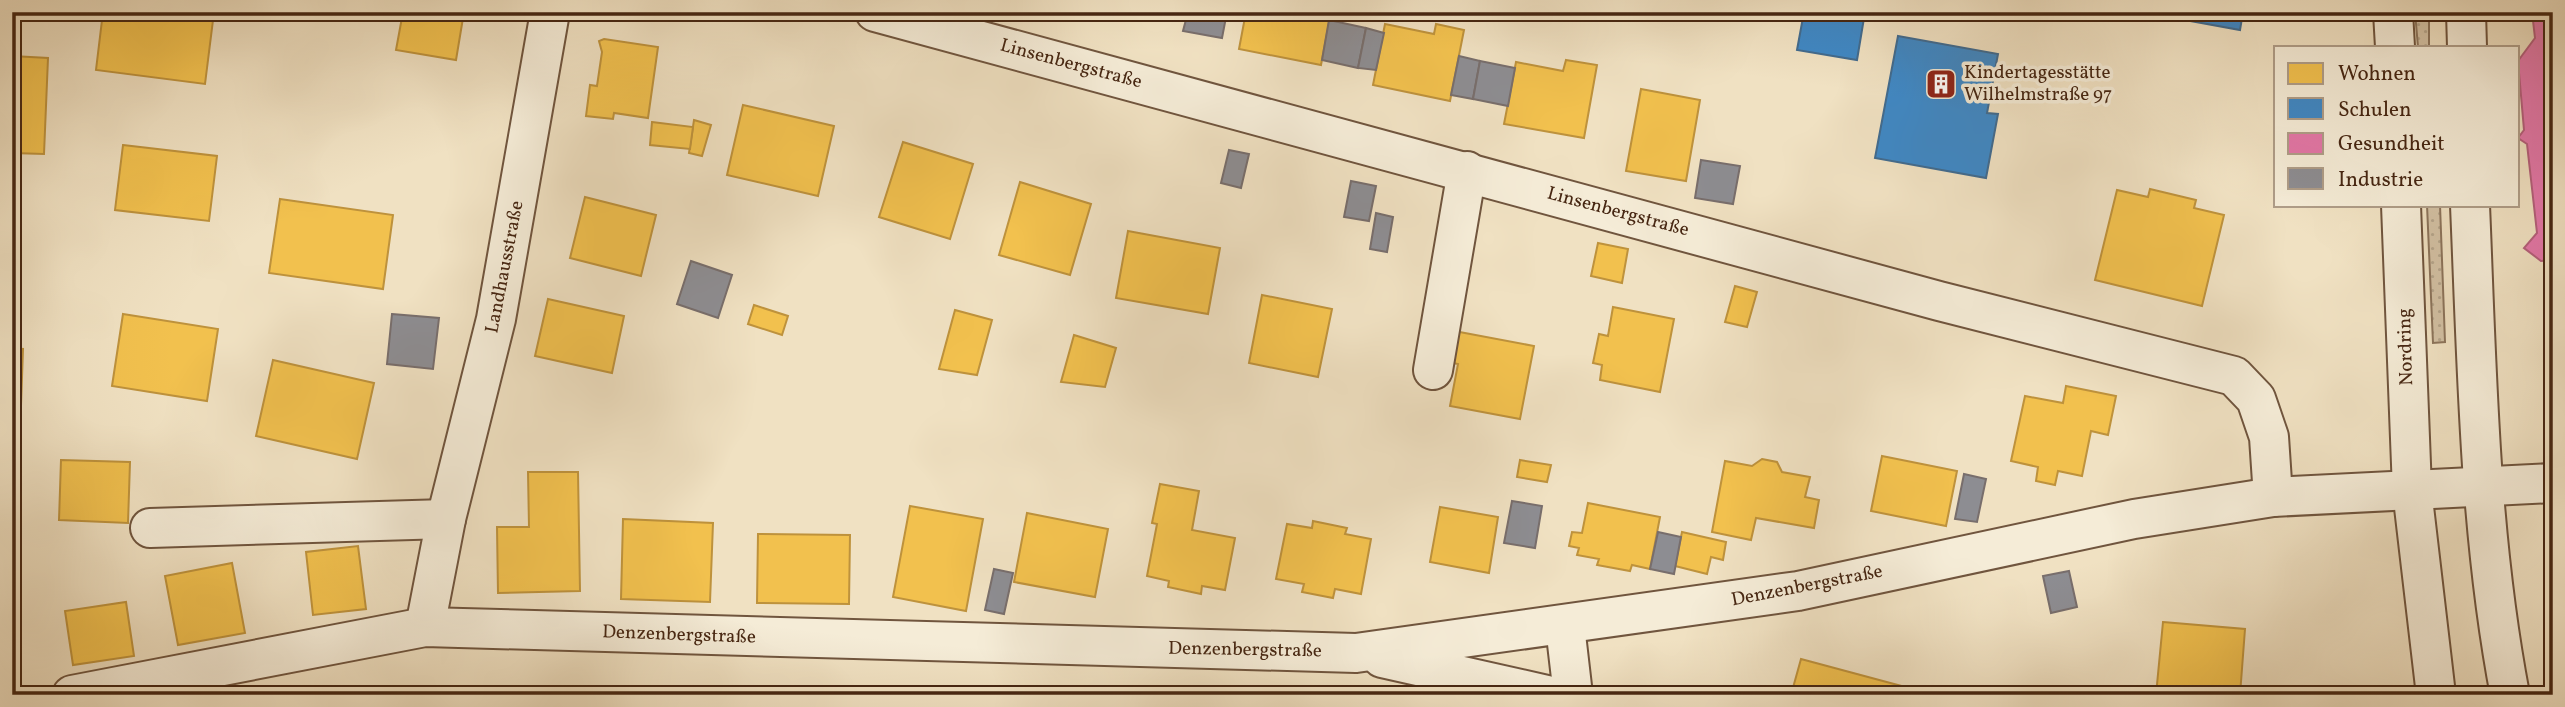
<svg xmlns="http://www.w3.org/2000/svg" width="2565" height="707" viewBox="0 0 2565 707" font-family="Vollkorn,serif">
<style>
.grass{fill:url(#grass-dots);stroke:#8c745b;stroke-width:2}
.homes{fill:#f2c14e;stroke:#be923c;stroke-width:2}
.schools{fill:#3f88c5;stroke:#416b8f;stroke-width:2}
.health{fill:#e377a8;stroke:#b45f7b;stroke-width:2}
.industry{fill:#8d8d92;stroke:#786e6c;stroke-width:2}
.lines{fill:none;stroke-linecap:round;stroke-linejoin:round}
.minor-casing{stroke:#70553e;stroke-width:42}
.minor{stroke:#f5ecd7;stroke-width:38}
.labels{text-anchor:middle;dominant-baseline:central;stroke-width:7;stroke-linejoin:round;paint-order:stroke}
.street-label{font-size:19px;fill:#462612;stroke:#f5ecd7}
.poi-label{font-size:19px;fill:#462612;stroke:#f5ecd7;text-anchor:start}
</style>
<defs>
<pattern id="grass-dots" width="8" height="8" patternUnits="userSpaceOnUse" patternTransform="scale(1.75)"><rect width="8" height="8" fill="#d3c1a4"/><path d="M2 2h.1M6 6h.1" fill="none" stroke="#b6a68c" stroke-width="1.8" stroke-linecap="round"/></pattern>
</defs>
<rect width="100%" height="100%" fill="#f0e1c2"/>
<filter id="stains"><feTurbulence type="fractalNoise" baseFrequency=".00286" numOctaves="4"/><feColorMatrix values="0 0 0 0 .2 0 0 0 0 .09 0 0 0 0 .02 0 0 0 .5 -.17"/></filter>
<radialGradient id="worn" r=".72"><stop offset=".6" stop-color="#630" stop-opacity="0"/><stop offset="1" stop-color="#630" stop-opacity=".3"/></radialGradient>
<g class="grass">
<polygon points="2415,12 2429,12 2429,47 2418,47"/>
<polygon points="2427,205 2440,205 2445,342 2433,343"/>
</g>
<g class="homes">
<polygon points="103,12 156,12 213,20 205,84 96,70"/>
<polygon points="403,12 464,12 456,60 396,50"/>
<polygon points="1158,12 1188,12 1186,18"/>
<polygon points="1246,12 1331,12 1321,65 1239,49"/>
<polygon points="1385,24 1434,34 1436,24 1464,30 1450,101 1373,85"/>
<polygon points="604,39 658,47 648,118 614,113 613,119 586,116 590,85 597,86 602,52 599,41"/>
<polygon points="12,56 48,58 44,154 12,153"/>
<polygon points="1566,60 1597,65 1584,138 1504,124 1516,62 1563,71"/>
<polygon points="1641,89 1700,100 1686,181 1626,171"/>
<polygon points="743,105 834,126 818,196 727,175"/>
<polygon points="694,120 711,125 702,156 689,153"/>
<polygon points="652,122 693,127 690,149 650,145"/>
<polygon points="903,142 973,164 950,239 879,217"/>
<polygon points="123,145 217,156 209,221 115,210"/>
<polygon points="1020,182 1091,204 1070,275 999,255"/>
<polygon points="2150,189 2196,200 2194,208 2224,215 2202,306 2095,280 2117,190 2148,197"/>
<polygon points="585,197 656,215 641,276 570,258"/>
<polygon points="280,199 393,215 383,289 269,273"/>
<polygon points="1128,231 1220,248 1208,314 1116,298"/>
<polygon points="1598,243 1628,249 1622,283 1591,276"/>
<polygon points="1735,286 1757,292 1747,327 1725,322"/>
<polygon points="1262,295 1332,309 1318,377 1249,363"/>
<polygon points="548,299 624,316 612,373 535,356"/>
<polygon points="754,305 788,316 782,335 748,324"/>
<polygon points="1613,307 1674,319 1660,392 1600,380 1602,365 1593,363 1599,334 1608,336"/>
<polygon points="955,310 992,320 977,375 939,369"/>
<polygon points="123,314 218,329 207,401 112,386"/>
<polygon points="1449,330 1534,346 1520,419 1450,406 1458,364 1443,361"/>
<polygon points="1074,335 1116,348 1105,387 1061,382"/>
<polygon points="12,348 23,349 20,434 12,434"/>
<polygon points="273,360 374,383 357,459 256,436"/>
<polygon points="2066,386 2116,396 2108,435 2091,431 2082,476 2058,471 2055,485 2036,481 2038,467 2011,461 2025,396 2063,403"/>
<polygon points="1882,456 1957,471 1946,526 1871,511"/>
<polygon points="1762,459 1777,462 1782,472 1810,477 1805,497 1819,500 1814,528 1756,518 1751,540 1712,532 1725,461 1752,466"/>
<polygon points="61,460 130,462 128,523 59,520"/>
<polygon points="1520,460 1551,465 1547,482 1517,477"/>
<polygon points="528,472 578,472 580,591 498,593 497,527 529,527"/>
<polygon points="1160,484 1199,491 1192,530 1235,538 1225,590 1202,586 1201,594 1168,587 1169,581 1147,576 1157,524 1152,523"/>
<polygon points="1588,503 1660,517 1650,569 1632,565 1630,571 1597,565 1599,559 1577,555 1579,548 1569,546 1572,532 1582,533"/>
<polygon points="910,506 983,519 966,611 893,597"/>
<polygon points="1440,507 1498,517 1489,573 1430,562"/>
<polygon points="1027,513 1108,529 1095,597 1014,582"/>
<polygon points="623,519 713,523 710,602 621,599"/>
<polygon points="1313,521 1347,528 1345,534 1371,539 1361,594 1335,589 1333,598 1302,592 1304,584 1276,579 1287,524 1312,528"/>
<polygon points="1682,532 1726,542 1723,560 1711,557 1707,574 1675,566"/>
<polygon points="758,534 850,535 849,604 757,603"/>
<polygon points="358,546 366,609 313,615 306,552"/>
<polygon points="232,563 245,633 178,645 165,576"/>
<polygon points="126,602 134,656 73,665 65,611"/>
<polygon points="2163,622 2245,629 2240,695 2156,695"/>
<polygon points="1801,659 1909,688 1907,695 1791,695"/>
</g>
<g class="schools">
<polygon points="1804,12 1865,12 1857,60 1797,50"/>
<polygon points="2141,12 2243,12 2240,30"/>
<polygon points="1898,36 1998,54 1987,113 1998,114 1986,178 1875,158"/>
</g>
<polygon class="health" points="2532,12 2553,12 2553,260 2541,261 2524,248 2537,233 2527,144 2518,138 2524,130 2518,61 2535,38"/>
<g class="industry">
<polygon points="1188,12 1227,12 1222,38 1183,31"/>
<polygon points="1329,20 1366,28 1358,68 1322,60"/>
<polygon points="1366,28 1384,33 1376,70 1358,68"/>
<polygon points="1459,56 1480,61 1473,99 1451,95"/>
<polygon points="1480,61 1515,68 1508,106 1473,99"/>
<polygon points="1229,150 1249,154 1241,188 1221,183"/>
<polygon points="1701,160 1740,166 1733,204 1695,198"/>
<polygon points="1351,181 1376,186 1369,221 1344,217"/>
<polygon points="1376,213 1393,217 1387,252 1370,249"/>
<polygon points="691,261 732,275 718,318 677,304"/>
<polygon points="392,314 439,318 433,369 387,364"/>
<polygon points="1964,474 1986,479 1977,522 1955,519"/>
<polygon points="1512,501 1542,506 1535,548 1504,543"/>
<polygon points="1658,532 1681,537 1674,574 1650,569"/>
<polygon points="994,569 1013,573 1004,614 985,610"/>
<polygon points="2069,571 2077,607 2051,613 2043,576"/>
</g>
<g class="lines">
<g class="minor-casing">
<g id="minor">
<polyline points="875,12 1939,301 2234,376 2256,399 2269,437 2273,497"/>
<polyline points="2393,12 2395,47"/>
<polyline points="2466,12 2467,47"/>
<polyline points="2401,205 2412,490 2436,695"/>
<path d="M2470 205C2477 369 2479 533 2510 695"/>
<polyline points="1433,370 1467,171"/>
<polyline points="150,528 446,519"/>
<polyline points="1565,626 1573,695"/>
<polyline points="425,627 446,519 496,319 550,12"/>
<polyline points="1382,658 1547,695"/>
<polyline points="72,695 425,627 1356,653 1798,591 2134,519 2273,497 2553,483"/>
</g>
</g>
<use href="#minor" class="minor"/>
</g>
<defs>
<g id="building-square" transform="scale(1.575)"><rect x="-9" y="-9" width="18" height="18" rx="4" fill="#8f2418" stroke="#f5ecd7"/><path d="M-4-6H4V6H1V3H-1V6H-4ZM-2.5-4.3h1.7v1.8h-1.7ZM.8-4.3h1.7v1.8H.8ZM-2.5-1h1.7V.8h-1.7ZM.8-1h1.7V.8H.8Z" fill="#fff"/></g>
</defs>
<g fill-rule="evenodd">
<use href="#building-square" x="1941" y="84"/>
</g>
<g class="labels">
<g class="street-label">
<text transform="translate(1071 64) rotate(15)">Linsenbergstraße</text>
<text transform="translate(1618 212) rotate(15)">Linsenbergstraße</text>
<text transform="translate(505 267) rotate(-79)">Landhausstraße</text>
<text transform="translate(2406 347) rotate(-92)">Nordring</text>
<text transform="translate(1807 586) rotate(-11)">Denzenbergstraße</text>
<text transform="translate(679 635) rotate(2)">Denzenbergstraße</text>
<text transform="translate(1245 650) rotate(1)">Denzenbergstraße</text>
</g>
<g class="poi-label">
<text x="1964" y="73">Kindertagesstätte<tspan x="1964" dy="22">Wilhelmstraße 97</tspan></text>
</g>
</g>
<rect width="2565" height="707" fill="none" stroke="#f0e1c2" stroke-width="42"/>
<rect x="14" y="14" width="2537" height="679" fill="none" stroke="#462612" stroke-width="3.5"/>
<rect x="21" y="21" width="2523" height="665" fill="none" stroke="#462612" stroke-width="2"/>
<rect x="2274" y="46" width="245" height="161" fill="#f5ecd7" stroke="#af9d88" stroke-width="2"/>
<rect x="2288" y="63" width="35" height="21" fill="#f2c14e" stroke="#af9d88" stroke-width="2"/>
<text x="2338" y="80" font-size="21" fill="#462612">Wohnen</text>
<rect x="2288" y="98" width="35" height="21" fill="#3f88c5" stroke="#af9d88" stroke-width="2"/>
<text x="2338" y="116" font-size="21" fill="#462612">Schulen</text>
<rect x="2288" y="133" width="35" height="21" fill="#e377a8" stroke="#af9d88" stroke-width="2"/>
<text x="2338" y="150" font-size="21" fill="#462612">Gesundheit</text>
<rect x="2288" y="168" width="35" height="21" fill="#8d8d92" stroke="#af9d88" stroke-width="2"/>
<text x="2338" y="186" font-size="21" fill="#462612">Industrie</text>
<rect width="100%" height="100%" filter="url(#stains)"/>
<rect width="100%" height="100%" fill="url(#worn)"/>
</svg>
